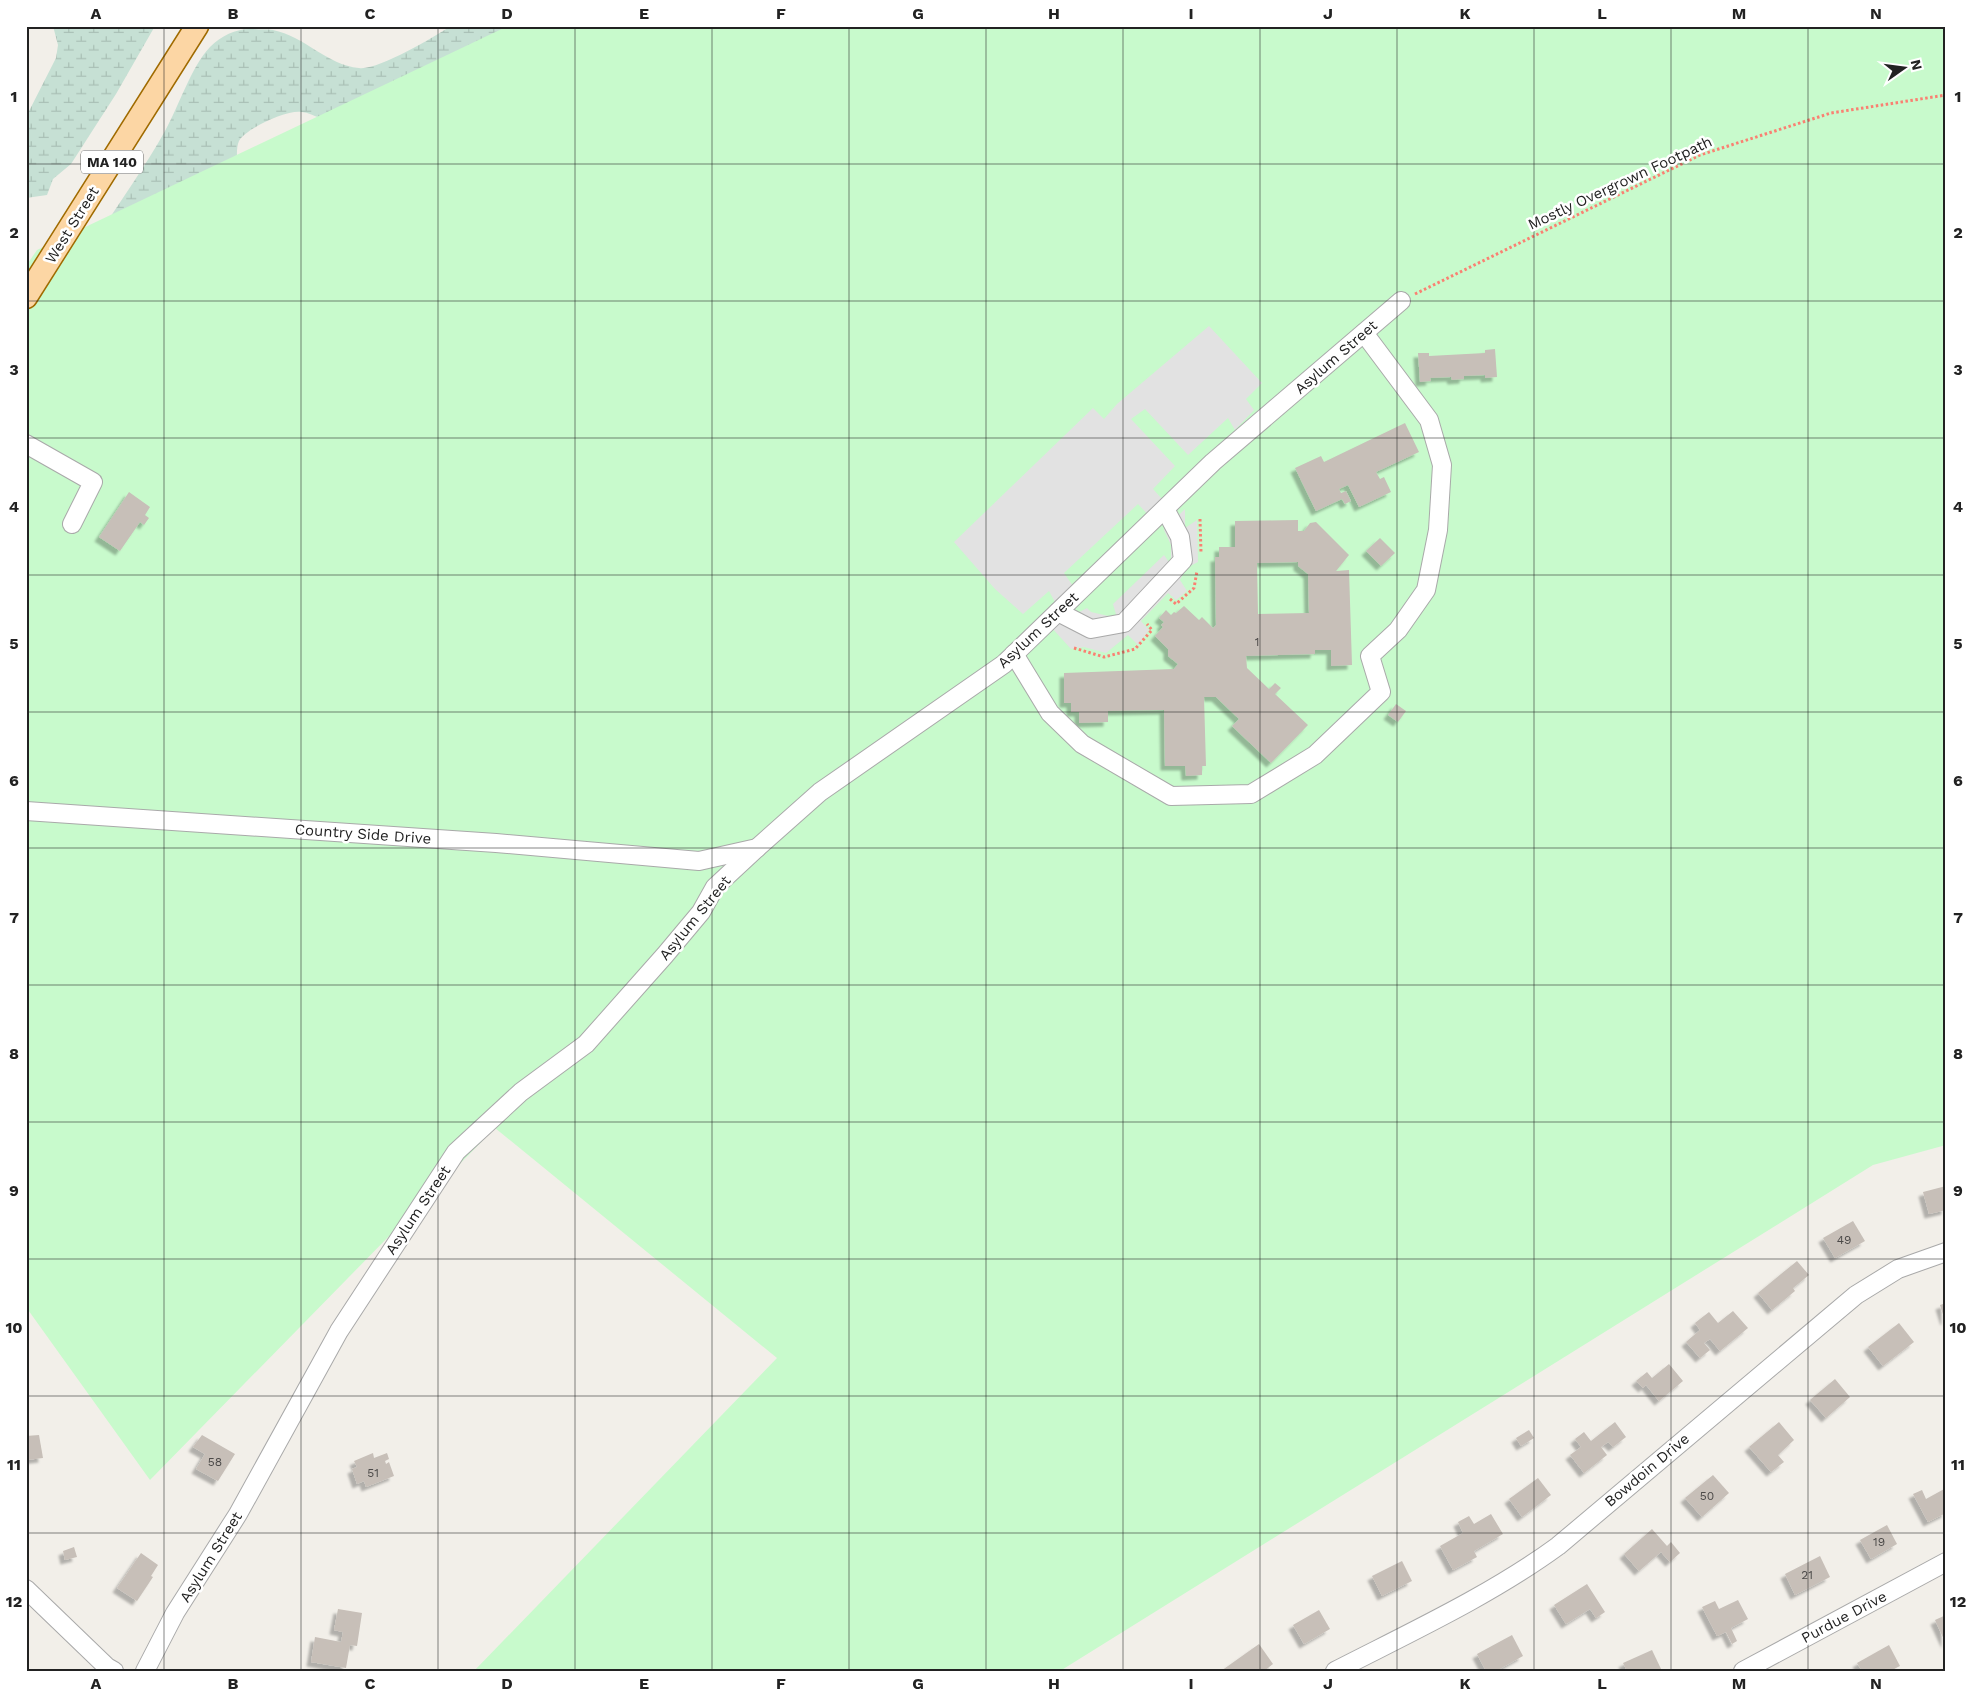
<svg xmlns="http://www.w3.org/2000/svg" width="1972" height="1697" viewBox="0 0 1972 1697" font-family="'Work Sans',sans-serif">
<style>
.wetland{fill:url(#wetland-marsh)}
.park{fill:#c8facc}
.parking{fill:#e2e2e2}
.building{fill:#c7bfb8;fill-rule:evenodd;filter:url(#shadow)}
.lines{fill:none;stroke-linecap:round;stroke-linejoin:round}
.minor-casing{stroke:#a9a9a9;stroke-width:20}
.major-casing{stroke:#a06b00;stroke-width:25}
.path{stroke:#fa8072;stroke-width:3;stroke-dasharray:2.5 2.5;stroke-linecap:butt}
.minor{stroke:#fff;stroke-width:18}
.major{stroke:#fcd6a4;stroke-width:22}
.grid{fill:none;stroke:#222;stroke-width:1;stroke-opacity:0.55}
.labels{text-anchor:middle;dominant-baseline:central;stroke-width:5;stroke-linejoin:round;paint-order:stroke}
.number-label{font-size:12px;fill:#4b4948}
.shield{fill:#fff;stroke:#646464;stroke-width:1}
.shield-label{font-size:14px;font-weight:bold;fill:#222}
.street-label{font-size:15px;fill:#222;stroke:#fff}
.neatline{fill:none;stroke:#222;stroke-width:2}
.grid-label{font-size:16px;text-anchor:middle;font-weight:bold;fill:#222}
</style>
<defs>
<pattern id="wetland-marsh" width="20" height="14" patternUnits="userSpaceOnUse" patternTransform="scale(1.25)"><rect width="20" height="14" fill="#c6e0d4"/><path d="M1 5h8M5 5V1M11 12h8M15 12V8" fill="none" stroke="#aac0b6"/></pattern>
<filter id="shadow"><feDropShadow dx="-4.5" dy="4.5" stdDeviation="1" flood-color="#0004"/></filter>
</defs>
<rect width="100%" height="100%" fill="#f2efe9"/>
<g class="wetland">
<polygon points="53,26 155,26 116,94 71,164 53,179 47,195 26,198 26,117 56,58 58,45"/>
<path d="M451 26H536L323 119C316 117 308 112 301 112 287 110 246 128 239 141 235 150 238 165 238 175L98 236C120 201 145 167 165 131 179 106 191 67 210 47 222 35 237 28 254 29 260 30 267 29 273 30 304 36 327 65 359 68 377 71 434 37 451 26Z"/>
</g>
<polygon class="park" points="508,26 1946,26 1946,1145 1873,1165 1060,1671 474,1671 777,1358 495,1128 150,1480 26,1307 26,266 37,250"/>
<g class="parking">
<polygon points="1209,326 1262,383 1246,399 1254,410 1235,430 1228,418 1188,455 1145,409 1131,419 1175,466 1153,489 1163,500 1153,520 1138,504 1064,573 1073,586 1056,604 1049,591 1023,614 995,589 954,542 1093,408 1104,419 1117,404"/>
<polygon points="1185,509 1185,528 1197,520 1198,562 1186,568 1180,580 1187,591 1176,600 1168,593 1141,621 1149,630 1138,645 1128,635 1106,653 1084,647 1071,649 1051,627 1087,608 1091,612 1117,618 1113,604 1164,555 1171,565 1171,545 1164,530"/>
</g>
<g class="building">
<polygon points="1495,349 1497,377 1485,378 1485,375 1464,376 1464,379 1452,380 1451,377 1430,378 1431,381 1420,382 1418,353 1429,353 1429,356 1485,353 1485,350"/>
<polygon points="1405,423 1419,452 1376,472 1380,479 1384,477 1391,492 1359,507 1348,485 1339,489 1341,493 1346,491 1351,501 1345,504 1342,499 1316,511 1295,468 1321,456 1324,462"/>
<polygon points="129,492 150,507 145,515 149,518 144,525 140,522 120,551 99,537"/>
<path d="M1298 520V531H1304L1310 523 1316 522 1349 555 1336 571 1349 570 1352 665 1331 666V650H1315V654L1246 656 1247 668 1269 689 1275 683 1281 688 1275 694 1308 725 1271 763 1232 726 1239 719 1216 697H1204L1206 766H1202V775L1186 776 1185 766H1165L1164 710 1108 711V722L1079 723V712H1071V703H1064V673L1174 669 1178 664 1168 656V649L1155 636 1163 627 1161 625 1164 622 1159 618 1166 610 1171 615 1174 612 1176 613 1184 606 1199 620 1202 617 1213 628 1216 625 1215 557H1219V547H1235V521ZM1298 562V566L1308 574 1309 613 1258 614 1257 563Z"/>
<polygon points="1380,538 1395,553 1381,566 1366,551"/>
<polygon points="1396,704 1406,711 1398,722 1388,715"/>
<polygon points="1946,1186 1946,1210 1929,1214 1923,1192"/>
<polygon points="1853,1221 1865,1241 1835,1258 1823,1238"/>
<polygon points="1797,1261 1809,1275 1793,1288 1795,1291 1772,1310 1758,1293"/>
<polygon points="1946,1303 1946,1320 1945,1321 1940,1305"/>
<polygon points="1733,1311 1748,1328 1720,1351 1710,1339 1704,1343 1710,1350 1700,1358 1686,1342 1700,1330 1695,1323 1709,1312 1718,1323"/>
<polygon points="1899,1323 1914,1342 1883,1366 1868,1347"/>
<polygon points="1669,1364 1683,1381 1659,1401 1646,1385 1643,1388 1636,1381 1647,1372 1652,1378"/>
<polygon points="1835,1379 1850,1397 1826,1418 1810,1400"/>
<polygon points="1615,1422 1626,1437 1613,1447 1608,1442 1601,1447 1607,1455 1584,1473 1570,1455 1581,1447 1575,1439 1584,1432 1591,1441"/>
<polygon points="1779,1422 1794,1440 1778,1455 1784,1462 1771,1472 1749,1447"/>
<polygon points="1529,1430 1534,1438 1521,1446 1516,1438"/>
<polygon points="39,1435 43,1458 26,1460 26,1436"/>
<polygon points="202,1435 235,1454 218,1481 196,1469 205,1454 193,1447"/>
<polygon points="373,1453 374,1458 387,1453 389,1459 385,1461 386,1464 389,1462 394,1476 366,1487 364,1481 357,1484 352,1469 357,1467 354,1461"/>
<polygon points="1713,1475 1729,1493 1702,1517 1685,1498"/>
<polygon points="1538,1478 1551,1495 1522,1517 1509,1499"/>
<polygon points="1946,1488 1946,1513 1928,1522 1913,1494 1922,1490 1926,1499"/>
<polygon points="1491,1514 1503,1534 1474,1551 1477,1557 1453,1570 1440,1546 1463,1533 1458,1522 1469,1516 1474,1524"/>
<polygon points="1887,1525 1897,1544 1871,1559 1860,1540"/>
<polygon points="1652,1529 1667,1546 1671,1542 1680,1553 1670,1562 1661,1552 1639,1571 1624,1554"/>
<polygon points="74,1547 77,1557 65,1560 63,1551"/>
<polygon points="141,1553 158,1565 151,1576 153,1577 137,1601 117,1588"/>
<polygon points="1820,1556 1830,1577 1795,1595 1785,1574"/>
<polygon points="1402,1561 1412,1581 1382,1596 1372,1576"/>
<polygon points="1587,1584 1605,1612 1596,1618 1590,1609 1566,1624 1554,1605"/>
<polygon points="1738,1600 1748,1619 1731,1628 1737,1641 1732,1644 1726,1632 1717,1636 1702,1607 1715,1601 1719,1609"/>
<polygon points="338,1609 362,1613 357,1646 350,1645 346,1668 311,1662 315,1637 341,1642 343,1632 334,1630"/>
<polygon points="1319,1610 1330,1629 1304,1644 1293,1625"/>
<polygon points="1946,1615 1946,1644 1935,1620"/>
<polygon points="1512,1635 1523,1656 1496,1671 1486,1671 1477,1654"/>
<polygon points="1259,1644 1273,1664 1264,1671 1221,1671"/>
<polygon points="1889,1645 1900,1666 1890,1671 1862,1671 1857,1663"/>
<polygon points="1652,1650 1662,1671 1627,1671 1623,1663"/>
</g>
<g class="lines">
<g class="minor-casing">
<g id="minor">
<polyline points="26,444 93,482 72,524"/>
<polyline points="1058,612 1091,629 1124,623 1183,560 1180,537 1165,509"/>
<polyline points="1014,654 1050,713 1082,744 1171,796 1251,794 1315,755 1381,692 1370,656 1398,630 1426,590 1438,530 1442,465 1429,420 1364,333"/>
<polyline points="26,811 496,843 699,861 757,848"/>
<polyline points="26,1589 107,1667 114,1671"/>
<polyline points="145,1671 175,1613 238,1514 339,1331 456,1152 521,1092 586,1044 665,955 701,912 715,887 757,848 820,792 1004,664 1213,462 1401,301"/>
<path d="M1335 1671C1409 1633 1491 1595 1558 1546L1856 1295 1898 1269 1946 1252"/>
<polyline points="1743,1671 1946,1562"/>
</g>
</g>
<g class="major-casing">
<polyline id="major" points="26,297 197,26"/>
</g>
<g class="path">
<polyline points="1415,294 1700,155 1831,113 1946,95"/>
<polyline points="1200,519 1201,553"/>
<polyline points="1170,599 1176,604 1194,588 1197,571"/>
<polyline points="1074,648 1104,657 1135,649 1152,630 1147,624"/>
</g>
<use href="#minor" class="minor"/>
<use href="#major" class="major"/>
</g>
<path class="grid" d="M164 26V1671M301 26V1671M438 26V1671M575 26V1671M712 26V1671M849 26V1671M986 26V1671M1123 26V1671M1260 26V1671M1397 26V1671M1534 26V1671M1671 26V1671M1808 26V1671M26 164H1946M26 301H1946M26 438H1946M26 575H1946M26 712H1946M26 848H1946M26 985H1946M26 1122H1946M26 1259H1946M26 1396H1946M26 1533H1946"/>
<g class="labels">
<g class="number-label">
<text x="1257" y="642">1</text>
<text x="1844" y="1240">49</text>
<text x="215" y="1462">58</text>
<text x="373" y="1473">51</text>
<text x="1707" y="1496">50</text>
<text x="1879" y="1542">19</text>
<text x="1807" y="1575">21</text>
</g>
<rect class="shield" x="81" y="150.5" width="62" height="23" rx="4"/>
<g class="shield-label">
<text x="112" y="162">MA 140</text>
</g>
<g class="street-label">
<text transform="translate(1620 183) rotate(-25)">Mostly Overgrown Footpath</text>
<text transform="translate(72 225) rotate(-58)">West Street</text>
<text transform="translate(1336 357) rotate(-41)">Asylum Street</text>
<text transform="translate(1038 630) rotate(-43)">Asylum Street</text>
<text transform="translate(363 834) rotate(4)">Country Side Drive</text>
<text transform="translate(695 918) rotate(-51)">Asylum Street</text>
<text transform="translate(418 1210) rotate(-56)">Asylum Street</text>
<text transform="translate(1647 1470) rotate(-40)">Bowdoin Drive</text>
<text transform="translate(211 1557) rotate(-58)">Asylum Street</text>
<text transform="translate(1844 1617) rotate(-28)">Purdue Drive</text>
</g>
</g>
<rect width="1972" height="1697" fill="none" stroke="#ffffff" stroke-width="55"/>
<g transform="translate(1904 68) rotate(76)" stroke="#ffffff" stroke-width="4" paint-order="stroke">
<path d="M0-4L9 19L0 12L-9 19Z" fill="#222222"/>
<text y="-8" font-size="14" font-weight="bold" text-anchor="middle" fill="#222222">N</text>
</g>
<rect x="28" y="28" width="1916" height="1642" class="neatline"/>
<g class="grid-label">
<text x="96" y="19">A</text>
<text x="233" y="19">B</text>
<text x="370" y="19">C</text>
<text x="507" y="19">D</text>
<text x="644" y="19">E</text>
<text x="781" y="19">F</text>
<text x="918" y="19">G</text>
<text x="1054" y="19">H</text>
<text x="1191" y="19">I</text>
<text x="1328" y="19">J</text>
<text x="1465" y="19">K</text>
<text x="1602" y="19">L</text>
<text x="1739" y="19">M</text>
<text x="1876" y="19">N</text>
<text x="14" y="102">1</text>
<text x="1958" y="102">1</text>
<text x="14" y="238">2</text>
<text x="1958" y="238">2</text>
<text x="14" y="375">3</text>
<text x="1958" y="375">3</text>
<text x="14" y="512">4</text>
<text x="1958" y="512">4</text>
<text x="14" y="649">5</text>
<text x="1958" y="649">5</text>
<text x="14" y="786">6</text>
<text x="1958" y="786">6</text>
<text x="14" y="923">7</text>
<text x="1958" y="923">7</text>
<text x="14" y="1059">8</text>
<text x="1958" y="1059">8</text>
<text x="14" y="1196">9</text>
<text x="1958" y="1196">9</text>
<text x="14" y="1333">10</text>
<text x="1958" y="1333">10</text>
<text x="14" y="1470">11</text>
<text x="1958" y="1470">11</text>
<text x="14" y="1607">12</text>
<text x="1958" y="1607">12</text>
<text x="96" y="1689">A</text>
<text x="233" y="1689">B</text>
<text x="370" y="1689">C</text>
<text x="507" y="1689">D</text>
<text x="644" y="1689">E</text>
<text x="781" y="1689">F</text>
<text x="918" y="1689">G</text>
<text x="1054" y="1689">H</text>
<text x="1191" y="1689">I</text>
<text x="1328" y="1689">J</text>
<text x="1465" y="1689">K</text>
<text x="1602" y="1689">L</text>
<text x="1739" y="1689">M</text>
<text x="1876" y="1689">N</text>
</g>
</svg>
